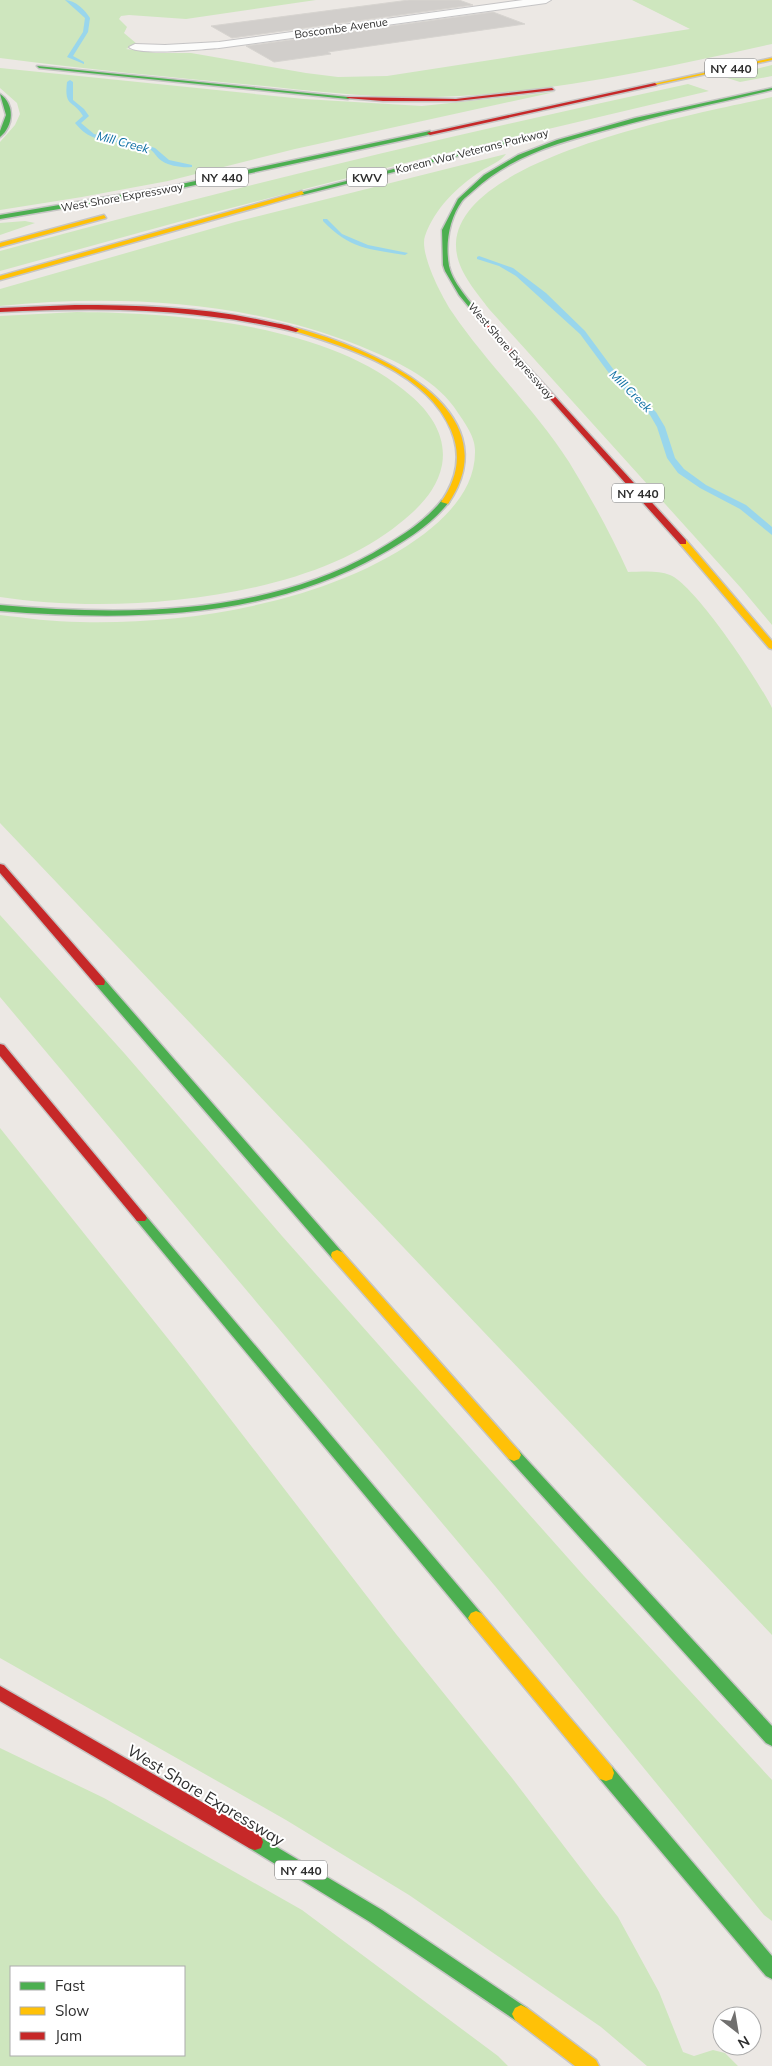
<svg xmlns="http://www.w3.org/2000/svg" width="772" height="2066" viewBox="0 0 772 2066" font-family="Mulish,sans-serif">
<style>
.green{fill:#cee6be;fill-rule:evenodd}
.lines{fill:none;stroke-linecap:round;stroke-linejoin:round}
.stream{fill:#99d6ec;fill-rule:evenodd}
.building{fill:#d1cecb;stroke:#d7d4d0}
.street-casing{stroke:#c5c4c5;stroke-width:2}
.fast-casing{stroke:#c6c5c4;stroke-width:3}
.slow-casing{stroke:#c6c5c4;stroke-width:3}
.jam-casing{stroke:#c6c5c4;stroke-width:3}
.street{fill:#fcfcfb;fill-rule:evenodd}
.fast{fill:#4caf50;fill-rule:evenodd}
.slow{fill:#ffc107;fill-rule:evenodd}
.jam{fill:#c62828;fill-rule:evenodd}
.labels{text-anchor:middle;dominant-baseline:central;stroke-width:4;stroke-linejoin:round;paint-order:stroke}
.far-street-label{font-size:11px;fill:#2e2e2e;stroke:#fff}
.shield{fill:#fff;stroke:#6d6d6d;stroke-width:1}
.shield-label{font-size:12px;font-weight:bold;fill:#2e2e2e}
.far-water-label{font-size:12px;font-style:italic;fill:#0d6fa3;stroke:#fff}
.near-street-label{font-size:16px;fill:#2e2e2e;stroke:#fff}
</style>
<rect width="100%" height="100%" fill="#ece8e4"/>
<g class="green">
<path d="M0 0H316L186 19 129 15 121 16 119 19 127 27 124 33 137 44 126 49 156 53H191L306 73 338 77 387 76 690 29 632 0H772V44C662 68 549 94 436 97 375 99 314 91 253 85 168 77 84 69 0 58Z"/>
<polygon points="772,65 772,76 740,82 724,77"/>
<polygon points="0,68 304,99 422,106 555,92 295,149 168,181 82,197 0,210 0,142 15,125 20,114 17,103 0,88"/>
<path d="M688 84 709 91 421 159 200 216 0 271V251C228 188 457 134 688 84Z"/>
<path d="M772 97V625L741 588 489 309C475 290 455 269 456 243 460 155 703 113 772 97Z"/>
<path d="M506 154C501 161 489 166 481 171 457 187 435 208 425 236 419 253 442 297 452 312 488 365 535 409 569 462 591 498 611 534 628 572 641 572 658 570 670 575 695 585 759 681 772 708V1635L0 823V615C26 618 54 622 80 622 190 625 335 601 424 534 451 513 476 486 475 450 475 435 462 419 454 407 432 377 394 360 360 346 247 301 120 294 0 306V289L235 222Z"/>
<polygon points="25,221 35,223 0,235 0,223"/>
<path d="M77 312C180 313 331 324 411 396 431 413 447 437 442 465 437 490 419 508 400 523 306 601 117 615 0 597V316Z"/>
<polygon points="0,915 125,1054 282,1236 584,1576 772,1780 772,1921 764,1915 495,1586 0,997"/>
<polygon points="0,1128 185,1360 396,1634 512,1778 618,1917 659,1992 683,2052 694,2056 713,2050 725,2053 738,2066 647,2066 601,2027 409,1895 286,1820 0,1658"/>
<path d="M0 1748 104 1798 302 1910 498 2056 508 2066H0ZM11 1967H184V2055H11Z"/>
</g>
<g class="lines">
<g class="stream">
<path d="M65 0C75 0 85 10 90 18L88 32 73 56 84 62V64L67 57 83 32 85 18Z"/>
<path d="M70 80 73 82V100L84 109 89 116 81 123 94 134 146 145 155 148 169 160 192 165V167C183 168 169 166 162 161 157 158 155 153 151 150 125 137 96 150 75 123L83 116C73 99 64 108 67 82Z"/>
<path d="M323 219H327L342 234 368 245 408 253 405 255C368 249 350 249 323 221Z"/>
<polygon points="479,256 513,268 546,293 585,331 619,377 656,412 665,427 675,458 684,469 706,485 746,505 772,527 772,535 740,509 700,488 678,473 667,458 657,427 650,415 614,380 580,334 516,276 499,266 477,259 477,257"/>
</g>
</g>
<g class="building">
<polygon points="409,0 459,0 473,5 232,38 211,26"/>
<polygon points="493,12 525,24 328,52 331,54 274,62 246,46"/>
</g>
<g class="lines">
<g class="street-casing">
<path id="street" d="M523 0H551L546 3 219 48C204 49 138 56 129 47L135 44 165 45 219 42Z"/>
</g>
<g class="fast-casing">
<g id="fast">
<polygon points="37,66 348,97 350,98 348,99 39,68"/>
<path d="M772 88V90C718 103 663 114 610 129 561 142 512 155 473 191 470 194 465 197 462 201 449 219 445 244 449 266 453 285 475 307 487 322V324H483L459 295 445 271 443 265 442 230 458 199 484 175 518 155 557 140 635 118Z"/>
<path d="M0 94C15 104 14 126 0 137V131L6 115Z"/>
<polygon points="430,131 432,134 172,190 0,219 0,215 172,186"/>
<polygon points="540,132 542,135 302,195 299,193"/>
<path d="M442 500 449 502C431 525 405 541 380 555 265 620 129 621 0 611V605C126 616 260 616 373 553 398 538 424 523 442 500Z"/>
<polygon points="100,978 104,979 342,1252 343,1255 342,1258 337,1260 332,1258 96,985 95,982 96,979"/>
<polygon points="141,1213 145,1215 481,1613 484,1618 481,1623 476,1625 471,1623 137,1221 135,1218 137,1215"/>
<polygon points="514,1449 519,1451 772,1726 772,1746 766,1743 509,1459 507,1455 509,1451"/>
<polygon points="606,1765 612,1767 772,1956 772,1979 766,1976 600,1779 598,1773 600,1767"/>
<polygon points="255,1834 382,1910 527,2008 530,2014 527,2020 521,2023 515,2020 370,1922 249,1848 247,1842 249,1836"/>
</g>
</g>
<g class="slow-casing">
<g id="slow">
<polygon points="772,58 772,60 655,85 653,84"/>
<polygon points="302,191 304,194 0,280 0,276"/>
<polygon points="104,215 106,218 0,247 0,243"/>
<path d="M296 328C368 347 514 407 448 504L441 502C457 479 462 456 451 430 428 373 348 347 294 331V329Z"/>
<polygon points="680,540 686,540 772,641 772,649 769,648 680,544"/>
<polygon points="337,1250 342,1252 519,1451 521,1455 519,1459 514,1461 509,1459 332,1258 331,1255 332,1252"/>
<polygon points="476,1611 481,1613 612,1767 614,1773 612,1779 606,1781 600,1779 471,1623 468,1618 471,1613"/>
<polygon points="521,2005 527,2008 596,2060 599,2066 575,2066 515,2020 512,2014 515,2008"/>
</g>
</g>
<g class="jam-casing">
<g id="jam">
<polygon points="655,83 657,85 430,135 427,133"/>
<polygon points="552,88 554,90 456,101 383,101 346,98 348,97 456,99"/>
<path d="M75 305C140 305 206 307 270 322 279 324 291 325 299 330L296 332C197 308 102 307 0 312V308Z"/>
<polygon points="483,322 487,322 686,540 686,544 680,544 483,324"/>
<polygon points="0,864 4,865 104,979 105,982 104,985 96,985 0,873"/>
<polygon points="0,1044 4,1045 145,1215 147,1218 145,1221 137,1221 0,1056"/>
<polygon points="0,1686 261,1836 263,1842 261,1848 255,1850 249,1848 0,1701"/>
</g>
</g>
<use href="#street" class="street"/>
<use href="#fast" class="fast"/>
<use href="#slow" class="slow"/>
<use href="#jam" class="jam"/>
</g>
<g class="labels">
<g class="far-street-label">
<text transform="translate(341 28) rotate(-8)">Boscombe Avenue</text>
<text transform="translate(472 151) rotate(-14)">Korean War Veterans Parkway</text>
<text transform="translate(122 197) rotate(-10)">West Shore Expressway</text>
<text transform="translate(511 351) rotate(49)">West Shore Expressway</text>
</g>
<g class="shield">
<rect x="705" y="58.5" width="52" height="19" rx="4"/>
<rect x="196" y="167.5" width="52" height="19" rx="4"/>
<rect x="347" y="167.5" width="40" height="19" rx="4"/>
<rect x="612" y="483.5" width="52" height="19" rx="4"/>
<rect x="275" y="1860.5" width="52" height="19" rx="4"/>
</g>
<g class="shield-label">
<text x="731" y="68">NY 440</text>
<text x="222" y="177">NY 440</text>
<text x="367" y="177">KWV</text>
<text x="638" y="493">NY 440</text>
<text x="301" y="1870">NY 440</text>
</g>
<g class="far-water-label">
<text transform="translate(123 142) rotate(15)">Mill Creek</text>
<text transform="translate(631 391) rotate(45)">Mill Creek</text>
</g>
<g class="near-street-label">
<text transform="translate(206 1795) rotate(31)">West Shore Expressway</text>
</g>
</g>
<rect x="10" y="1966" width="175" height="90" fill="#ffffff" stroke="#ababab"/>
<rect x="20" y="1982" width="25" height="8" fill="#4caf50" stroke="#ababab"/>
<text x="55" y="1991" font-size="15" fill="#2e2e2e">Fast</text>
<rect x="20" y="2007" width="25" height="8" fill="#ffc107" stroke="#ababab"/>
<text x="55" y="2016" font-size="15" fill="#2e2e2e">Slow</text>
<rect x="20" y="2032" width="25" height="8" fill="#c62828" stroke="#ababab"/>
<text x="55" y="2041" font-size="15" fill="#2e2e2e">Jam</text>
<g transform="translate(737 2031) rotate(149)"><circle r="24" fill="#ffffff" stroke="#ababab"/>
<path d="M0-4L9 19L0 12L-9 19Z" fill="#706f6e"/>
<text y="-8" font-size="14" font-weight="bold" text-anchor="middle" fill="#2e2e2e">N</text>
</g>
</svg>
